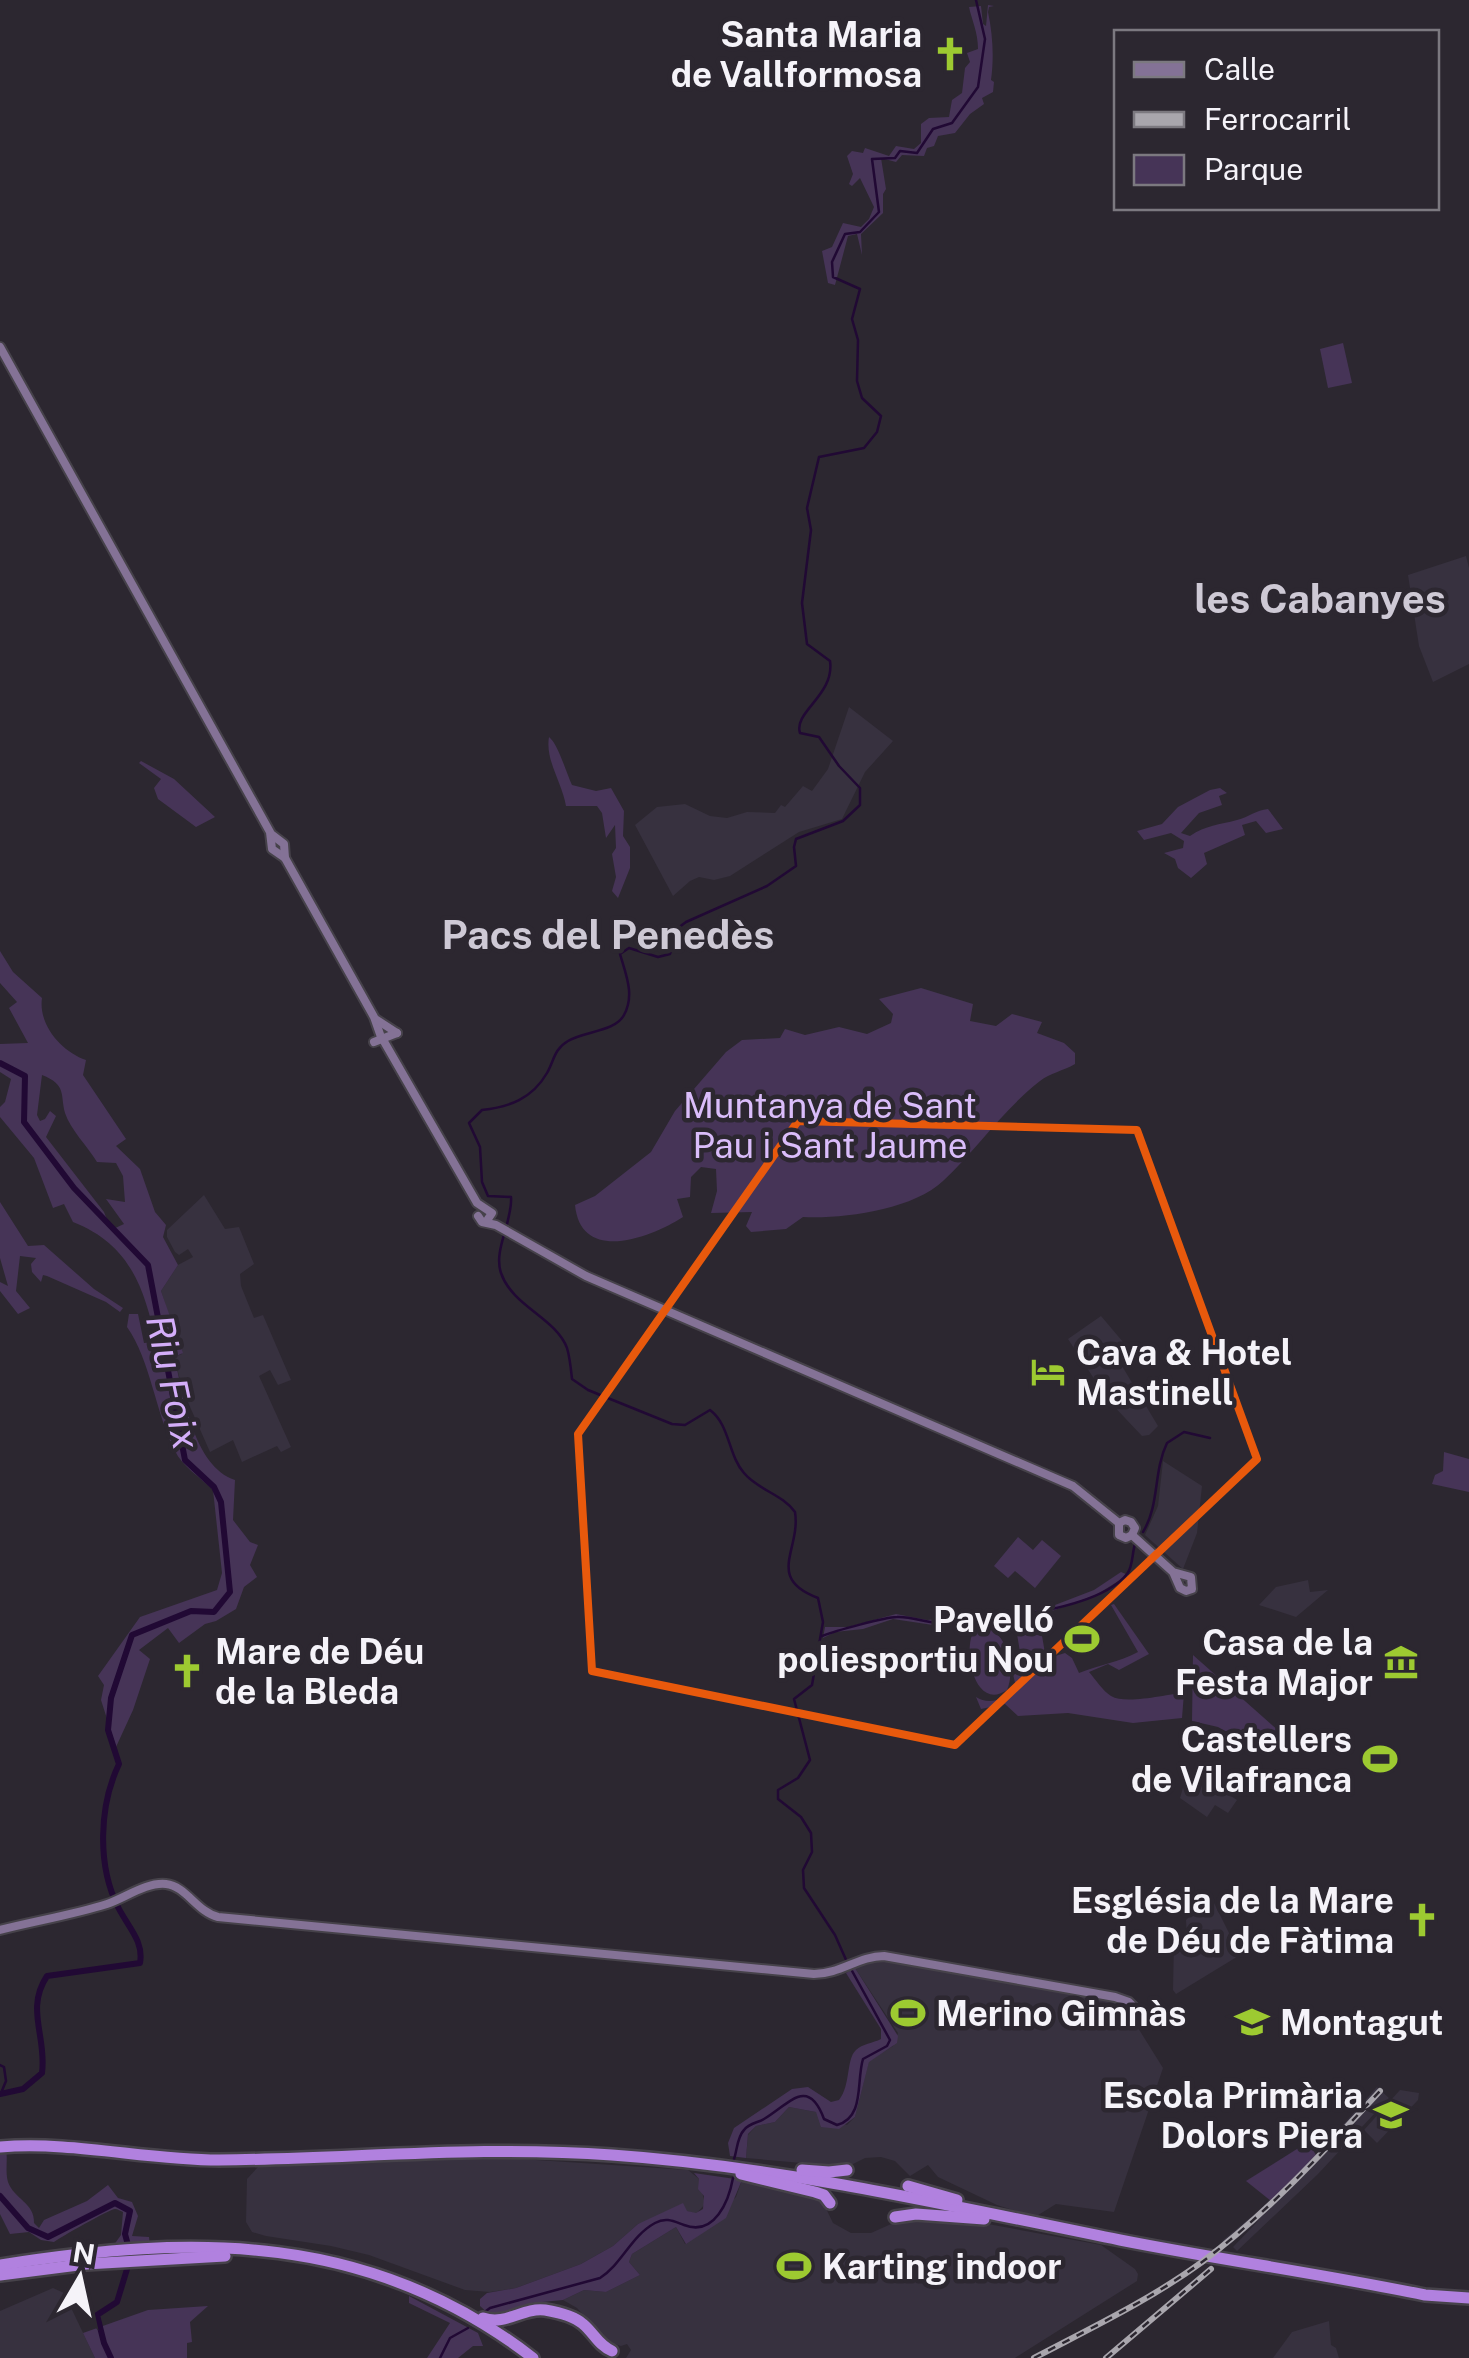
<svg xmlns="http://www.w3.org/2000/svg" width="1469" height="2358" viewBox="0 0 1469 2358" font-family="'Public Sans',sans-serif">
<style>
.built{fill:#37313f}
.green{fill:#463457;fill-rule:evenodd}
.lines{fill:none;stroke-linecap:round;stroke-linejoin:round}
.stream{stroke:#210934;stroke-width:2.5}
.river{stroke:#210934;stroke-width:6}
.secondary-casing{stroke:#46424a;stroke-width:12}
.highway-casing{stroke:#46424a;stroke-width:16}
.secondary{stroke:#847296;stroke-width:8}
.highway{stroke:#b181df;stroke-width:11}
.rail-casing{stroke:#a9a6ad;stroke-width:6}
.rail{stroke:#2c2730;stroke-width:2.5;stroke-dasharray:8;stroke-linecap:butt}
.marked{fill:none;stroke:#e8590c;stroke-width:8;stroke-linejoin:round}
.labels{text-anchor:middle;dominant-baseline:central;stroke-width:9;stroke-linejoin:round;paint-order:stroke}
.poi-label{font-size:35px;font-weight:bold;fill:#f5f3f9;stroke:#2c2730;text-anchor:end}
.park-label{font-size:35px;fill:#dabdfa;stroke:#2c2730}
.water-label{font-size:38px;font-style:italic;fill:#d3adf9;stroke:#2c2730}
.quarter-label{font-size:40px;font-weight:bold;fill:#cec9d5;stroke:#2c2730}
</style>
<rect width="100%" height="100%" fill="#2c2730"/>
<g class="built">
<polygon points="1466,556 1469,568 1469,664 1433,682 1419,646 1408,575"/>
<polygon points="849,707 893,741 865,772 842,819 799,832 730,876 714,880 699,877 690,881 673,896 635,825 657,807 685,804 710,816 727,818 747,812 775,813 781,805 785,807 803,786 812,791 828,769"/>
<polygon points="204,1195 225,1229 239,1227 254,1264 240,1274 241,1286 254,1318 263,1315 291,1380 278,1385 270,1370 259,1376 291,1447 281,1452 277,1446 242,1462 233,1440 210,1452 183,1391 174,1357 182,1354 161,1291 178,1265 193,1257 188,1249 179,1255 175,1252 167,1237 167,1230"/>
<polygon points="1101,1316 1134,1355 1122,1366 1158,1426 1149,1435 1142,1436 1108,1400 1068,1339"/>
<polygon points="1163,1461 1202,1486 1197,1533 1183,1569 1145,1535 1158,1506"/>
<polygon points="1308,1580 1310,1592 1328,1590 1296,1617 1259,1605 1276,1587"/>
<polygon points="1187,1774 1202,1778 1237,1800 1228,1813 1215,1805 1207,1817 1180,1798"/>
<polygon points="1210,1895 1240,1955 1176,1994 1173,1990 1174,1941 1187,1938 1186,1920 1189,1917 1185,1911"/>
<polygon points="877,1958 1120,1999 1163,2068 1114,2212 1056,2204 1035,2217 997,2205 938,2177 928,2165 910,2176 895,2161 881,2157 865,2158 847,2167 746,2158 748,2135 756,2126 775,2122 789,2107 816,2112 847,2125 855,2117 869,2061 893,2046 898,2033 855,1968"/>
<polygon points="1377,2087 1389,2098 1318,2174 1237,2251 1233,2247 1259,2220 1228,2246 1222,2241 1285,2189"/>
<polygon points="1400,2090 1419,2093 1418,2100 1377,2143 1364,2130"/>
<polygon points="521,2159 688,2170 699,2179 705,2204 696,2214 687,2211 638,2224 613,2246 581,2264 516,2288 490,2292 465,2290 369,2255 331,2246 266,2236 252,2232 246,2222 247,2179 258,2167 386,2160"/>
<polygon points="742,2180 821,2198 833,2223 851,2233 871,2233 909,2216 977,2222 1101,2245 1135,2269 1138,2274 1137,2281 1015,2358 626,2358 631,2350 627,2344 621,2346 608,2342 577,2308 563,2300 584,2290 606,2292 640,2275 629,2262 632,2254 676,2227 685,2244 736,2197"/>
<polygon points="53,2288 64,2293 95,2358 0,2358 0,2311"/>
<polygon points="1329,2321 1331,2345 1336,2348 1339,2358 1273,2358 1292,2332"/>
</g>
<g class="green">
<path d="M988 5 994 6 989 7 988 12C993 36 994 58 991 80L994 82 993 92 982 98 984 104 970 114 955 133 938 136 934 146 927 148 924 156 902 155 896 162 881 158 886 189 883 194V213L861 234 862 255 857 234 848 236 835 285 828 283 822 251 832 247 843 223 861 227 869 219 874 207 860 178 852 186 849 184 853 174 847 156 852 151 863 153 865 148 889 156 896 146 914 149 921 143V124L929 118 949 117 952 100 962 93 965 68 970 62 967 53 978 49C978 32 972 21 969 7L981 6 983 24 986 26Z"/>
<polygon points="1343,343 1352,383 1328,388 1320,349"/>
<path d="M549 737C558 744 566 772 572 785L596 791 611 788 624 811 623 836 630 847V868L618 898 612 891 616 877 612 854 616 848 615 825 606 838 602 813 597 806H566C562 782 545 760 549 737Z"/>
<polygon points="141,761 174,779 215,817 196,827 158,799 154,788 161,779 139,763"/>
<path d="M1220 788 1227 793 1219 796 1222 805 1199 813 1181 833 1190 836C1206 825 1219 825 1237 820 1249 817 1256 810 1268 809L1283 829 1266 833 1256 821 1242 825 1245 835 1204 853 1207 864 1191 878 1178 868 1175 859 1164 853 1183 848 1184 841 1171 833 1144 840 1137 831 1162 824 1178 807 1210 790Z"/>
<path d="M0 951 13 972 42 998C38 1025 62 1052 86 1060L83 1075 126 1139 116 1146 140 1169 155 1212 166 1225 163 1237 178 1265 161 1291 183 1353 174 1357C184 1395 193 1466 235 1480L233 1520 250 1542 258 1545 250 1565 257 1577 244 1587 236 1609 216 1621 205 1624 179 1643 168 1628 139 1650 150 1659 133 1710 116 1747 101 1700 104 1685 98 1676 140 1617 217 1590 222 1573 213 1490C201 1478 182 1466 175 1451 155 1412 151 1361 127 1327L129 1314H138L144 1343 156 1342C144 1286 129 1244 73 1222L64 1204 53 1208 34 1158 0 1117V1107L5 1102 11 1079 0 1072V1044L28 1043 9 1008 17 1002 0 983ZM42 1075C67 1085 60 1094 65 1113 70 1129 88 1147 97 1162L116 1163 123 1176 125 1202 106 1199 124 1224 111 1230 104 1212 46 1137 56 1116 50 1111 45 1119 40 1121 37 1115Z"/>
<path d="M921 988 973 1004 970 1021 996 1026 1012 1014 1042 1022 1037 1033 1064 1043 1075 1053V1064C1063 1071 1050 1073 1040 1081 1003 1110 977 1149 943 1181 912 1210 843 1219 803 1217L786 1229 751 1232 746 1226 752 1212 711 1213 717 1191 716 1169 701 1167 691 1177 690 1197 677 1199 683 1217C652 1237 581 1265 575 1205L595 1196 651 1152 675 1111 726 1052 742 1040 780 1038 785 1029 805 1035 839 1027 867 1034 891 1023 893 1014 879 999Z"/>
<polygon points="0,1202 28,1246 44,1245 94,1289 123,1308 120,1312 106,1302 47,1276 43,1275 41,1282 32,1272 31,1264 36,1258 20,1256 16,1291 30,1308 18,1314 0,1291 0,1282 8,1286 0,1258"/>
<polygon points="1444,1452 1469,1459 1469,1492 1432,1484 1435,1475 1443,1471"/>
<polygon points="1018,1537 1033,1550 1042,1540 1061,1556 1035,1588 1015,1571 1008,1578 994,1566"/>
<polygon points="1121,1572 1128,1575 1096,1595 1049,1612 933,1625 893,1619 863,1629 835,1632 823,1638 825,1627 848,1627 896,1614 927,1620 1042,1610 1094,1590"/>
<path d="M1114 1604 1149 1654 1119 1670 1108 1664 1089 1672C1095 1679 1103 1691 1111 1696 1126 1705 1167 1694 1184 1693L1182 1718 1133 1723 1068 1713 1018 1716 1005 1704 981 1709 976 1697C989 1706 1007 1699 1016 1687L1013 1674 1049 1668 1023 1670 1016 1628 1040 1624 1047 1665 1049 1658 1065 1653 1072 1658 1079 1673C1099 1665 1119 1662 1138 1652L1111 1605Z"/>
<path d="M982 1628C1007 1628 1016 1670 1007 1690 976 1711 964 1656 972 1635Z"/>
<polygon points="1193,1655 1281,1733 1283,1738 1258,1731 1249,1744 1218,1727 1192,1721"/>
<path d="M855 1968 898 2036 897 2043 869 2062 855 2117 839 2129 821 2127 816 2112 789 2107 775 2122 756 2126 748 2134 746 2158 730 2156 728 2143 734 2128 792 2089 808 2087 831 2102 839 2100C851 2085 846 2059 856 2050 862 2044 873 2043 881 2039V2029L846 1973Z"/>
<polygon points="1308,2142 1316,2155 1271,2201 1246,2181"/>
<path d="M6 2149C8 2159 5 2172 8 2182 14 2199 35 2203 34 2223L39 2228 44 2220 87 2201 108 2185 118 2198 132 2202 138 2216 132 2236 149 2237 150 2246 111 2249 121 2235 123 2212C120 2211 118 2209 115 2209 110 2209 59 2238 54 2242L41 2240 29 2232 10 2234 0 2214V2150Z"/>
<polygon points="694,2173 742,2180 726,2218 686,2244 676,2227 632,2254 629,2262 640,2275 606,2292 584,2290 563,2300 532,2303 491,2316 480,2306 480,2299 487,2293 516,2288 581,2264 613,2246 638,2224 683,2203 687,2211 696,2213 703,2209 704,2196 698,2189 699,2179"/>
<polygon points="409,2296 478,2333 483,2346 473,2346 458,2358 427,2358 450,2323 409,2303"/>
<polygon points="208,2306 190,2322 192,2342 187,2343 187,2358 95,2358 83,2333 148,2310"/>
</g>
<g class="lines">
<g class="stream">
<path d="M1143 1532C1160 1504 1153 1472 1167 1443L1184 1432 1210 1438"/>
<path d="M822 1636C835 1631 885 1617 897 1617 913 1616 927 1624 943 1623 988 1620 1098 1611 1127 1574 1133 1567 1132 1553 1135 1544"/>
<path d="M847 1962 835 1935 804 1888 803 1870 812 1852 811 1833 801 1817 778 1799V1790L798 1778 810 1760 794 1699 812 1685 823 1622 818 1598C765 1578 801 1550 795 1512 782 1494 758 1490 744 1473 728 1455 730 1425 710 1410L685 1425 672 1424 588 1390 572 1379C571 1369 570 1358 567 1348 556 1318 512 1306 501 1273 493 1250 513 1221 511 1197L488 1196 482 1182 480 1147 469 1123 482 1110C509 1107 532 1099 547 1073 554 1061 554 1049 568 1041 584 1031 615 1032 624 1015 635 995 626 975 620 954L629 948 658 957 670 954 678 928 686 922 767 886 796 866 794 847 796 839 843 821 860 805V788L839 766 819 737 800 733C793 712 835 695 830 661L807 644 802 603 811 530 807 508 819 457 864 448 877 432 881 416 862 398 857 381 858 340 852 319 860 289 833 277 832 262 845 234 860 232 879 212 872 159 895 158 900 151 917 153 933 129 952 123 978 87 985 39 976 0"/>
<polyline points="0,2065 4,2067 6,2081 1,2093"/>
<path d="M734 2159C737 2151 737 2137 744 2130 749 2123 757 2123 764 2119 789 2104 808 2076 824 2119L837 2125C865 2117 856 2082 863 2059L887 2046 890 2040 851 1969"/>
<path d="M482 2314 490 2308 600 2278C622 2264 631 2236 655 2223 666 2217 673 2221 684 2225 715 2237 729 2200 733 2178"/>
<polyline points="440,2358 450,2338 468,2328"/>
</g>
<g class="river">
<path d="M0 1063 25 1076 24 1122 74 1188 148 1265 185 1460 214 1487 221 1502 230 1592 214 1612 191 1611 132 1635 111 1698 108 1730 119 1764C99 1806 97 1865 118 1907 128 1927 144 1941 140 1963L47 1976C25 2009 47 2037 42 2073L23 2089 0 2094"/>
<polyline points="0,2196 28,2228 48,2237 115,2203 130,2211 125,2234 131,2256 117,2302 97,2315 104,2343 111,2358"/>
</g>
<g class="secondary-casing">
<g id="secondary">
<polyline points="0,347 270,832 272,849 285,858"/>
<polyline points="271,834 284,844 285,858 374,1017 381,1037"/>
<polyline points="377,1020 397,1033"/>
<polyline points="382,1038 477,1203 492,1213 486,1222"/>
<polyline points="374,1042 397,1033"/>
<polyline points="478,1216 482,1222 496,1225 586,1276 1073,1486 1119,1523 1125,1520 1131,1522 1135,1528 1132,1535 1173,1572 1180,1588 1186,1591 1192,1589 1191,1577 1173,1572"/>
<polyline points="1119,1523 1119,1535 1126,1538 1132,1535"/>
<path d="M0 1930C35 1921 72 1915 107 1904 125 1898 146 1882 166 1884 186 1886 197 1912 218 1917L814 1974C840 1974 859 1956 884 1956L1115 1997 1129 2002 1142 2015"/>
</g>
</g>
<g class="highway-casing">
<g id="highway">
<path d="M0 2147C73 2141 146 2160 219 2160 350 2159 481 2145 612 2155 784 2167 951 2206 1120 2240 1221 2260 1324 2274 1425 2295L1469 2298"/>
<polyline points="802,2170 829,2172 847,2170"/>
<polyline points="741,2174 815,2192 824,2195 830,2203"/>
<polyline points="908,2186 957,2200"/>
<polyline points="895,2217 916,2214 984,2219"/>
<path d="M0 2265C195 2234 370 2232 533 2358"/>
<polyline points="0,2275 86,2264 225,2256"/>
<path d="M483 2318C506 2326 523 2307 545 2310 557 2312 574 2316 583 2324 594 2333 598 2345 612 2351"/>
</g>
</g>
<use href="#secondary" class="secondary"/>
<use href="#highway" class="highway"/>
<g class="rail-casing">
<g id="rail">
<path d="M1034 2358C1091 2328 1150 2300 1202 2262 1268 2213 1324 2151 1380 2091"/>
<polyline points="1106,2358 1211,2269"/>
</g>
</g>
<use href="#rail" class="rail"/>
</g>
<path class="marked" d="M798 1121 1137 1130 1257 1459 955 1745 592 1671 578 1434Z"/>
<defs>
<g id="church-bare" transform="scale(2.7)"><path d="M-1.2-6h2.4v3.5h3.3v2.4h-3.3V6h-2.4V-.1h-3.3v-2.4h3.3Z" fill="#9dca31" stroke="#2c2730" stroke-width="2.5" paint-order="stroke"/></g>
<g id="hotel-bare" transform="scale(2.7)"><path d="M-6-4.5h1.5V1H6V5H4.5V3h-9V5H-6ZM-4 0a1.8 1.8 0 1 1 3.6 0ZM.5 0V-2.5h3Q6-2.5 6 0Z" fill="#9dca31" stroke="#2c2730" stroke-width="2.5" paint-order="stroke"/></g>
<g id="stadium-bare" transform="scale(2.7)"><path d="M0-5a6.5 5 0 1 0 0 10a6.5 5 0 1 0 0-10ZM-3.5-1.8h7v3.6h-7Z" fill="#9dca31" stroke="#2c2730" stroke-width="2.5" paint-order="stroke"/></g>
<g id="museum-bare" transform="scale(2.7)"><path d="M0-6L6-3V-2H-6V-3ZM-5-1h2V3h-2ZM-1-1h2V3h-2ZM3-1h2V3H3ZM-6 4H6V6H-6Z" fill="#9dca31" stroke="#2c2730" stroke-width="2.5" paint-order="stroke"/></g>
<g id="school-bare" transform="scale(2.7)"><path d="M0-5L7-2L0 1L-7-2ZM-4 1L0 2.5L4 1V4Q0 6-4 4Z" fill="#9dca31" stroke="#2c2730" stroke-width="2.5" paint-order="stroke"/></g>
</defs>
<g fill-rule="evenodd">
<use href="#church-bare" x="950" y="54"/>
<use href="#hotel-bare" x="1048" y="1372"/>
<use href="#stadium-bare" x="1082" y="1639"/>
<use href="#museum-bare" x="1401" y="1662"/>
<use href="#church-bare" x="187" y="1671"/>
<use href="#stadium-bare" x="1380" y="1759"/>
<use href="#church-bare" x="1422" y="1920"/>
<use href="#stadium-bare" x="908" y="2013"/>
<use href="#school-bare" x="1252" y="2022"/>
<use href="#school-bare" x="1391" y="2115"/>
<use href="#stadium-bare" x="794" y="2266"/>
</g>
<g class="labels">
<g class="poi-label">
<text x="922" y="34">Santa Maria<tspan x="922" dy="40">de Vallformosa</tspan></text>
<text x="1076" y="1352" text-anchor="start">Cava &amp; Hotel<tspan x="1076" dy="40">Mastinell</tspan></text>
<text x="1054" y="1619">Pavelló<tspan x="1054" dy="40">poliesportiu Nou</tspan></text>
<text x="1373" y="1642">Casa de la<tspan x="1373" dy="40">Festa Major</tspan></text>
<text x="215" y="1651" text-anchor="start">Mare de Déu<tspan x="215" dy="40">de la Bleda</tspan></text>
<text x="1352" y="1739">Castellers<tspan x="1352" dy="40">de Vilafranca</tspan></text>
<text x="1394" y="1900">Església de la Mare<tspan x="1394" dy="40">de Déu de Fàtima</tspan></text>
<text x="936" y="2013" text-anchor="start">Merino Gimnàs</text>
<text x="1280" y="2022" text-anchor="start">Montagut</text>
<text x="1363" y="2095">Escola Primària<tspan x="1363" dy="40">Dolors Piera</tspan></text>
<text x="822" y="2266" text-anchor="start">Karting indoor</text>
</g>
<g class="park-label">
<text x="830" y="1105">Muntanya de Sant<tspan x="830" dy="40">Pau i Sant Jaume</tspan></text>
</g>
<g class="water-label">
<text transform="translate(173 1382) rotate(78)">Riu Foix</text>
</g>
<g class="quarter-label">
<text x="1320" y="598">les Cabanyes</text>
<text x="608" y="934">Pacs del Penedès</text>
</g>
</g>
<rect x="1114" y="30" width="325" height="180" fill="#2c2730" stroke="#7c7980" stroke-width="2.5"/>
<rect x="1134" y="62" width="50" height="15" fill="#847296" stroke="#7c7980" stroke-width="2.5"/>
<text x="1204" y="80" font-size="30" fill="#f5f3f9">Calle</text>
<rect x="1134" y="112" width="50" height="15" fill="#a9a6ad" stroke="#7c7980" stroke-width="2.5"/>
<text x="1204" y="130" font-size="30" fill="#f5f3f9">Ferrocarril</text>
<rect x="1134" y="155" width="50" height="30" fill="#463457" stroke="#7c7980" stroke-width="2.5"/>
<text x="1204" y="180" font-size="30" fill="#f5f3f9">Parque</text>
<g transform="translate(80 2278) rotate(9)" stroke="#2c2730" stroke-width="8" paint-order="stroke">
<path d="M0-8L18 38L0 25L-18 38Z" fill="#f5f3f9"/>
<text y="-15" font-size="28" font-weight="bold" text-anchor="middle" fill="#f5f3f9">N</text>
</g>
</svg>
